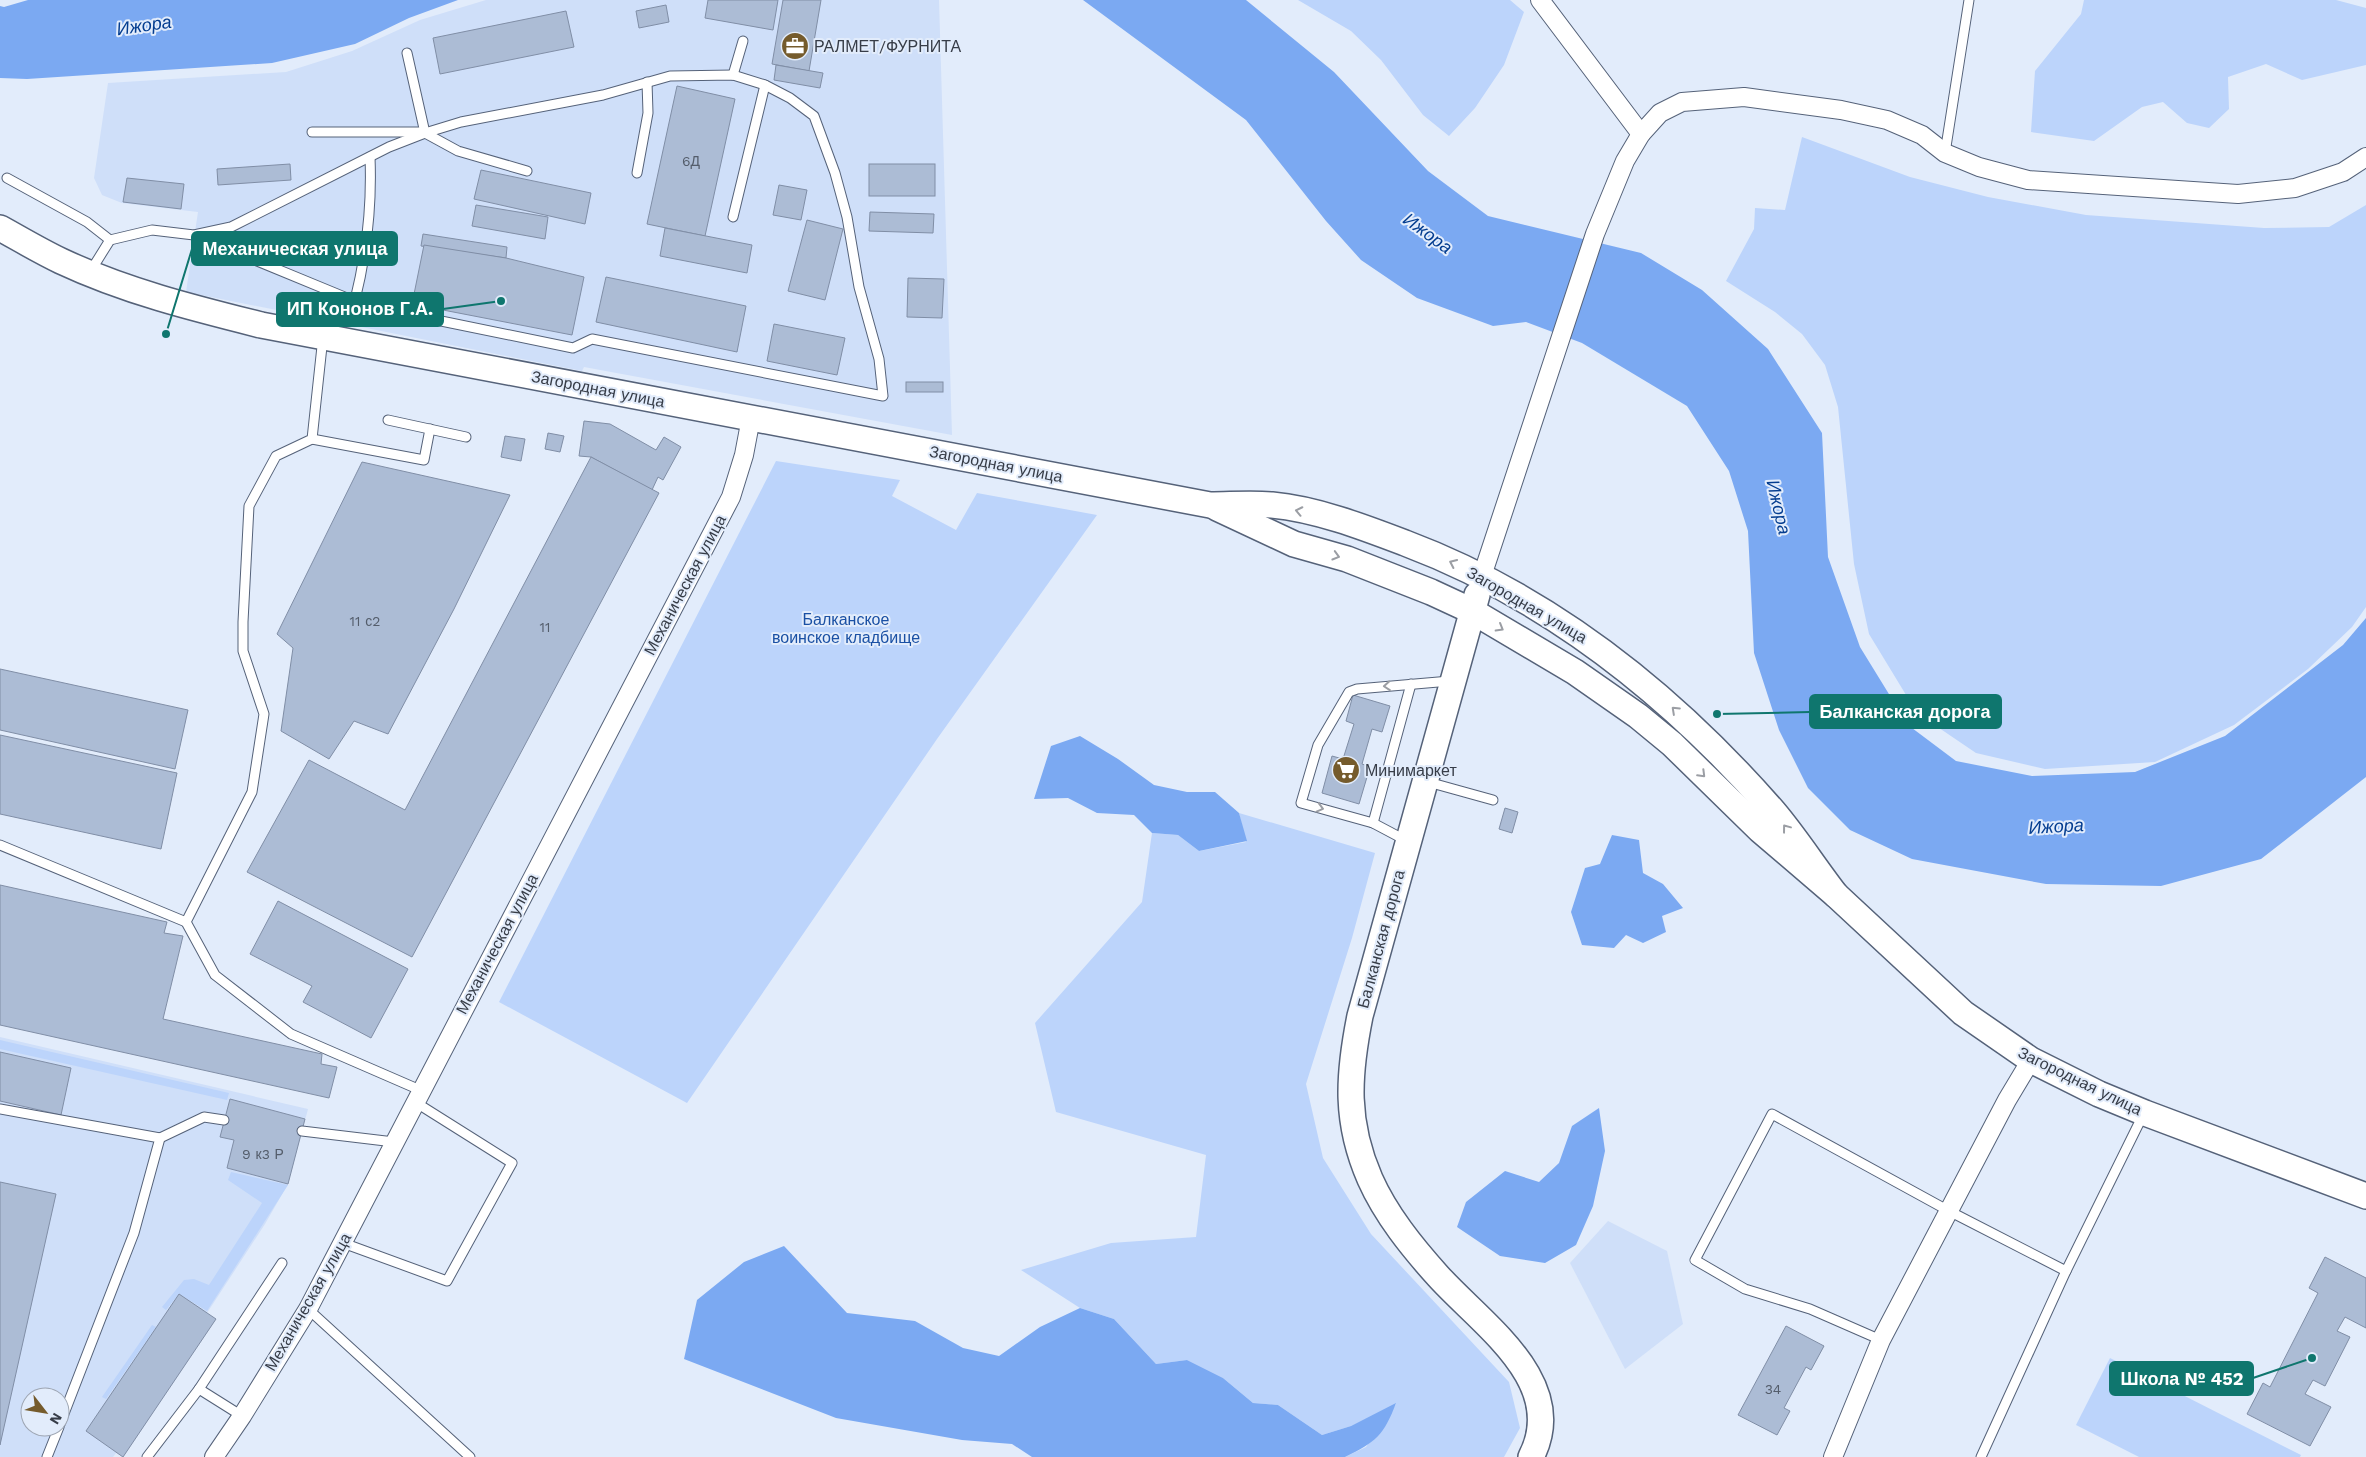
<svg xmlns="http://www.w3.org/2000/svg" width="2366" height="1457" viewBox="0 0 2366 1457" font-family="'Work Sans',sans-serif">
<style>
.built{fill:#cfdff9;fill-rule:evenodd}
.green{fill:#bcd4fb}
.water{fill:#7ba9f2}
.building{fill:#acbcd5;stroke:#808ea6}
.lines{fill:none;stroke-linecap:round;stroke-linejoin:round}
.lane-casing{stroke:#556279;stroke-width:11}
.street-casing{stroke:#556279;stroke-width:20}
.secondary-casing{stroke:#556279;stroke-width:28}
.lane{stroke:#fff;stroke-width:9}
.street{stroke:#fff;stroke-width:18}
.secondary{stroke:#fff;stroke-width:25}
.oneway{stroke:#9b9ea4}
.labels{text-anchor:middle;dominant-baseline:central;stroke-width:4;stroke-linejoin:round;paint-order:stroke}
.number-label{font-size:14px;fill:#545d6b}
.poi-label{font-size:16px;fill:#373d48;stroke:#e2ecfb;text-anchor:start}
.street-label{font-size:16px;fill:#373d48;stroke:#e2ecfb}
.park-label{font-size:16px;fill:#1a50a4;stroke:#e2ecfb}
.water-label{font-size:18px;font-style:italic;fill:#043d90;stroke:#e2ecfb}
.leader{fill:none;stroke:#0f766e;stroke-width:2}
.callout-dot{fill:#0f766e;stroke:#e2ecfb;stroke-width:2}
.callout{fill:#0f766e;stroke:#0f766e;stroke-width:2}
.callout-label{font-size:18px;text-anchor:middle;font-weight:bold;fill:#fff}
</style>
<rect width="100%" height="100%" fill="#e2ecfb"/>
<g class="built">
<polygon points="486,0 939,0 952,435 584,367 582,371 186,292 198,212 122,203 102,195 94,178 108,83 286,72 352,51 420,20"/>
<path d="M0 1037 308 1109 288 1184 265 1224 207 1313 216 1319 123 1457 116 1453 113 1457H0ZM30 1397H60V1427H30Z"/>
<polygon points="1608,1221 1667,1251 1683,1324 1625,1369 1570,1263"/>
</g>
<g class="green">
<polygon points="1298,0 1510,0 1524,12 1504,65 1475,108 1449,136 1423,115 1381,60 1351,31"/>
<polygon points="2084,0 2336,0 2366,8 2366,65 2302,80 2266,64 2228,77 2229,109 2209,128 2187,123 2163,102 2142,107 2094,141 2031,132 2035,71 2081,14"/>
<polygon points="1802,137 1910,177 1988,197 2086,215 2264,228 2329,227 2366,205 2366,607 2352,627 2308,669 2234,725 2155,762 2045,769 1976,753 1917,713 1869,634 1854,564 1838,407 1825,365 1802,334 1775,312 1726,281 1754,229 1755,208 1785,210"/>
<polygon points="776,461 900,480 892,496 956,530 977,493 1097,515 937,739 687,1103 499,1002"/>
<polygon points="1239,813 1375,853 1352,938 1306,1084 1323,1158 1371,1234 1509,1382 1520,1428 1504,1457 1345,1457 1366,1447 1396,1404 1351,1426 1322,1435 1278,1405 1253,1403 1223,1378 1187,1360 1156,1364 1114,1319 1080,1308 1021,1270 1111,1243 1196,1237 1206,1155 1056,1112 1035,1023 1142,902 1152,833 1178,835 1199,851 1246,842"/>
<polygon points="0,1040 229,1093 227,1100 0,1049"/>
<polygon points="231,1172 288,1185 207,1311 179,1294 166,1310 162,1307 184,1280 194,1279 209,1285 262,1203 228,1180"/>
<polygon points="152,1325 156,1327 106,1399 102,1397"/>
<polygon points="2110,1358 2301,1455 2300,1457 2139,1457 2076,1425"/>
</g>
<g class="water">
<polygon points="28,0 458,0 409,18 355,44 272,63 27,79 0,78 0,6 4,7"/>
<polygon points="1083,0 1246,0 1334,72 1428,171 1488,216 1641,253 1702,290 1768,349 1822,433 1828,557 1860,647 1908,725 1956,761 2032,776 2135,772 2225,736 2343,645 2366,618 2366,777 2261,859 2161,886 2046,884 1912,859 1850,830 1808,788 1779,730 1754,653 1748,531 1729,471 1687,406 1582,343 1526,322 1493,326 1417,298 1361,260 1326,221 1246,120"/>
<polygon points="1080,736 1118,759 1154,785 1187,792 1215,792 1239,813 1247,841 1199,851 1178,835 1152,833 1134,815 1097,813 1068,798 1034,799 1051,746"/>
<polygon points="1612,835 1639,840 1643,873 1663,884 1683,908 1662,916 1666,932 1643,943 1626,935 1614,948 1582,945 1571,912 1585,868 1600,864"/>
<polygon points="1599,1108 1605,1151 1593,1206 1576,1245 1545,1263 1500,1256 1457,1227 1466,1202 1505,1171 1539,1182 1559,1163 1572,1126"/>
<path d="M784 1246 847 1313 915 1321 963 1348 999 1356 1040 1327 1080 1308 1114 1319 1156 1364 1187 1360 1223 1378 1253 1403 1278 1405 1322 1435 1351 1426 1396 1403C1384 1435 1376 1442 1345 1457H1032L1012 1444 962 1440 836 1418 684 1359 697 1300 744 1262Z"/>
</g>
<g class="building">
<polygon points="708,0 778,0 773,30 705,18"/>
<polygon points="783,0 821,0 809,71 772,64"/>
<polygon points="666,5 669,22 639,28 636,11"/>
<polygon points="566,11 574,47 440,74 433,38"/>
<polygon points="776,65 823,73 820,88 774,80"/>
<polygon points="677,86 735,99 705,236 647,224"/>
<polygon points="290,164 291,180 218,185 217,169"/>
<rect x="869" y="164" width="66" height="32"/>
<polygon points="481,170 591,193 585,224 474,199"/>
<polygon points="127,178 184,184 181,209 123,202"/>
<polygon points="779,185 807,190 801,220 773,215"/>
<polygon points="476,205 548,217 545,239 472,226"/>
<polygon points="870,212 934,214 933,233 869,231"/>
<polygon points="807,220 843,229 825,300 788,291"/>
<polygon points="665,228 752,245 747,273 660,256"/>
<polygon points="423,234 507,247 506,258 421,246"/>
<polygon points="424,245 506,258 584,277 572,335 412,304"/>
<polygon points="606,277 746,306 737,352 596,322"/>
<polygon points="908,278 944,279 942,318 907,317"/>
<polygon points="774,324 845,338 837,375 767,361"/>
<rect x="906" y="382" width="37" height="10"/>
<polygon points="584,421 610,424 656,450 664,437 681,447 663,480 658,477 652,490 591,457 579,456"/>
<polygon points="548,433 564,436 560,452 545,449"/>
<polygon points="505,436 525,439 521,461 501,457"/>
<polygon points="591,457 659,493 412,957 247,872 309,760 405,810"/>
<polygon points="362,462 510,495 454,609 388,734 354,721 329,759 281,731 293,648 277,634"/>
<polygon points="0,669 188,710 175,769 0,730"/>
<polygon points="1353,695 1390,706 1382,732 1372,729 1362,764 1370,767 1359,804 1322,793 1332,756 1343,759 1354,724 1346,721"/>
<polygon points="0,735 177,773 161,849 0,814"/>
<polygon points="1505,808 1518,812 1512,833 1499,829"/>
<polygon points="0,885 167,922 164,933 183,936 163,1019 322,1054 321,1064 337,1067 329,1098 0,1025"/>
<polygon points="278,901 408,969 371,1038 303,1002 312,986 250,954"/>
<polygon points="0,1052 71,1068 61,1115 0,1101"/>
<polygon points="230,1099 305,1119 288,1184 227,1168 234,1140 220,1137"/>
<polygon points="0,1182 56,1194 0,1445"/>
<polygon points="2325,1257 2366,1278 2366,1328 2345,1317 2337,1331 2350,1337 2325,1386 2313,1380 2305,1394 2331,1407 2310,1446 2247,1414 2263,1383 2270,1387 2318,1293 2309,1288"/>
<polygon points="179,1294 216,1319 123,1457 86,1431"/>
<polygon points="1786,1326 1824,1346 1811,1370 1806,1367 1784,1408 1790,1411 1777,1435 1738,1415"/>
</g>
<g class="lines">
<g class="lane-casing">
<g id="lane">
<polyline points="407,53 425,133 458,151 527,171"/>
<polyline points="733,75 743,41"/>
<polyline points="312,132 420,132"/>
<polyline points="1945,153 1969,0"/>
<polyline points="637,173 648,113 647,82"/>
<polyline points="7,178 87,222 110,240"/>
<polyline points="733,217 765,85"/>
<polyline points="90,272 110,240 152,230 194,235 347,298 407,314 573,348 592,339 883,396 879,359 859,287 847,217 835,173 814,116 790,98 765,85 733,75 670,76 603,95 461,122 425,133 389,147 231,227 194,235"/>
<path d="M355 300C367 252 372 206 370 157"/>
<polyline points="323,337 312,439 276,456 249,506 243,622 243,651 264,714 252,792 186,922 215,975 291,1034 420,1090"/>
<polyline points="388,420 466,437"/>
<polyline points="312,439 424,460 430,429"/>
<polyline points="1428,782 1493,800"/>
<polyline points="1373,823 1411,684"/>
<polyline points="1407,841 1373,823 1301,803 1318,745 1349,692 1357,689 1450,681"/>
<polyline points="0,845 186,922"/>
<polyline points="0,1109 160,1138 134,1233 60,1424"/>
<polyline points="302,1131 394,1142"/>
<polyline points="160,1138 204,1117 224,1120"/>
<polyline points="343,1243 447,1281 512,1163 415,1102"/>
<polyline points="308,1309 470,1457"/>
<polyline points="1881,1340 1810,1309 1745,1289 1695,1260 1772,1114 1949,1211 2066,1271"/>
<polyline points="199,1389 242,1416"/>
<polyline points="47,1457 59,1427"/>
<polyline points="147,1457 199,1389 282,1263"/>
<polyline points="1981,1457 2066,1271 2143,1115"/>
</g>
</g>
<g class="street-casing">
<g id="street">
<polyline points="1540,0 1641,134"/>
<polyline points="1482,576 1595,234 1625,161 1641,134 1660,113 1682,102 1744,97 1841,110 1887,120 1922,135 1945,153 1979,167 2028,180 2238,194 2295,188 2343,172 2366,157"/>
<polyline points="214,1457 242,1416 308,1309 731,497 744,455 751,418"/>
<polyline points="1833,1457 1881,1340 2007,1100 2031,1060"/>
</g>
</g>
<g class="secondary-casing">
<g id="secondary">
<path d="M0 228C20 239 40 251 61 261 125 291 193 308 261 325L1210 505C1230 505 1251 503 1272 505 1316 509 1363 527 1405 543 1551 598 1672 695 1774 812 1796 838 1815 868 1836 895"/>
<polyline points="1217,508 1294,544 1347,559 1431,592 1472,611 1575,672 1638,716 1672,744 1760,830 1836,895 1963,1013 2031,1060 2099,1094 2145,1113 2366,1196"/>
<path d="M1477 595 1360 1016C1348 1076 1345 1122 1370 1179 1386 1215 1412 1247 1438 1276 1481 1324 1570 1382 1531 1457"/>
</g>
</g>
<use href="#lane" class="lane"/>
<use href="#street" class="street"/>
<use href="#secondary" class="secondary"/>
</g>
<defs><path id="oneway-chevron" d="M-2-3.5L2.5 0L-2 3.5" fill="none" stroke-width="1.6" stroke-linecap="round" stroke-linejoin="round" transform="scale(1.25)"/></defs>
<g class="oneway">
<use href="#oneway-chevron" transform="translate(1299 511) rotate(-168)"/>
<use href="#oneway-chevron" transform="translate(1336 556) rotate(16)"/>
<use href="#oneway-chevron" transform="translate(1453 563) rotate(-155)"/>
<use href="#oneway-chevron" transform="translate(1500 628) rotate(30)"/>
<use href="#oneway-chevron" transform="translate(1387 686) rotate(175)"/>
<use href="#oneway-chevron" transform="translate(1675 710) rotate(-137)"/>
<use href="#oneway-chevron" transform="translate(1702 774) rotate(45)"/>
<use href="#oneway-chevron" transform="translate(1320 808) rotate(15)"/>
<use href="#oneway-chevron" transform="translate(1786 828) rotate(-127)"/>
</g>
<defs>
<g id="office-disc" transform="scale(1.4375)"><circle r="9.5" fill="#755b2c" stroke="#e2ecfb"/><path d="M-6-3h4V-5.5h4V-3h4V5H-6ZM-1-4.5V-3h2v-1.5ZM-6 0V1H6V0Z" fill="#fff"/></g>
<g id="supermarket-disc" transform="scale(1.4375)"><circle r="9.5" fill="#755b2c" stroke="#e2ecfb"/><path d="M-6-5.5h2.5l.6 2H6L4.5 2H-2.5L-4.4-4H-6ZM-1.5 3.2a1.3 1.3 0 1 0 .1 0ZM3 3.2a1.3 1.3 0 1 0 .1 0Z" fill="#fff"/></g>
</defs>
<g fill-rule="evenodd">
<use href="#office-disc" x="795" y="46"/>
<use href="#supermarket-disc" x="1346" y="770"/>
</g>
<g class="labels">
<g class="number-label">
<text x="691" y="161">6Д</text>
<text x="365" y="621">11 с2</text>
<text x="545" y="627">11</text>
<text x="263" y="1154">9 к3 Р</text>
<text x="1773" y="1389">34</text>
</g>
<g class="poi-label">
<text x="814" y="46">РАЛМЕТ/ФУРНИТА</text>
<text x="1365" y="770">Минимаркет</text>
</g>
<g class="street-label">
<text transform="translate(598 389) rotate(11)">Загородная улица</text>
<text transform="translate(996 464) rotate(11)">Загородная улица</text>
<text transform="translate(685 585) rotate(-62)">Механическая улица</text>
<text transform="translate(1527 605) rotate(30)">Загородная улица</text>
<text transform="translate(1381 939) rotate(-75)">Балканская дорога</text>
<text transform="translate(497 944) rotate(-62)">Механическая улица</text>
<text transform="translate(2080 1081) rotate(26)">Загородная улица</text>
<text transform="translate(308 1302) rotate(-60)">Механическая улица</text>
</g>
<g class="park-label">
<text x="846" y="619">Балканское<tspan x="846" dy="18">воинское кладбище</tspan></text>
</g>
<g class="water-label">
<text transform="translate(144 25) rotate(-8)">Ижора</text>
<text transform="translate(1428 233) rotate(36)">Ижора</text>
<text transform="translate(1779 507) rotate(77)">Ижора</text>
<text transform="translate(2056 826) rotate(-3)">Ижора</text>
</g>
</g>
<path class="leader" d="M166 334L192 249M501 301L443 309M1717 714L1810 712M2312 1358L2253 1378"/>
<g class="callout-dot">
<circle cx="166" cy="334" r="5"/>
<circle cx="501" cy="301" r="5"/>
<circle cx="1717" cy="714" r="5"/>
<circle cx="2312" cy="1358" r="5"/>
</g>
<g class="callout">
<rect x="192" y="232" width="205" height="33" rx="5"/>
<rect x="277" y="293" width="166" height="33" rx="5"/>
<rect x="1810" y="695" width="191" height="33" rx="5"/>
<rect x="2110" y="1362" width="143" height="33" rx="5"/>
</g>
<g class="callout-label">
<text x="295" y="255">Механическая улица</text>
<text x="360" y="315">ИП Кононов Г.А.</text>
<text x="1905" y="718">Балканская дорога</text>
<text x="2182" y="1385">Школа № 452</text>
</g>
<g transform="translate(45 1412) rotate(121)"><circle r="24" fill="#e2ecfb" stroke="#9ea6b3"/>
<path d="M0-4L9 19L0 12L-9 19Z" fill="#755b2c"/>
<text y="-8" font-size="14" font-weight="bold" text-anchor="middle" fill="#373d48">N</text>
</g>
</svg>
